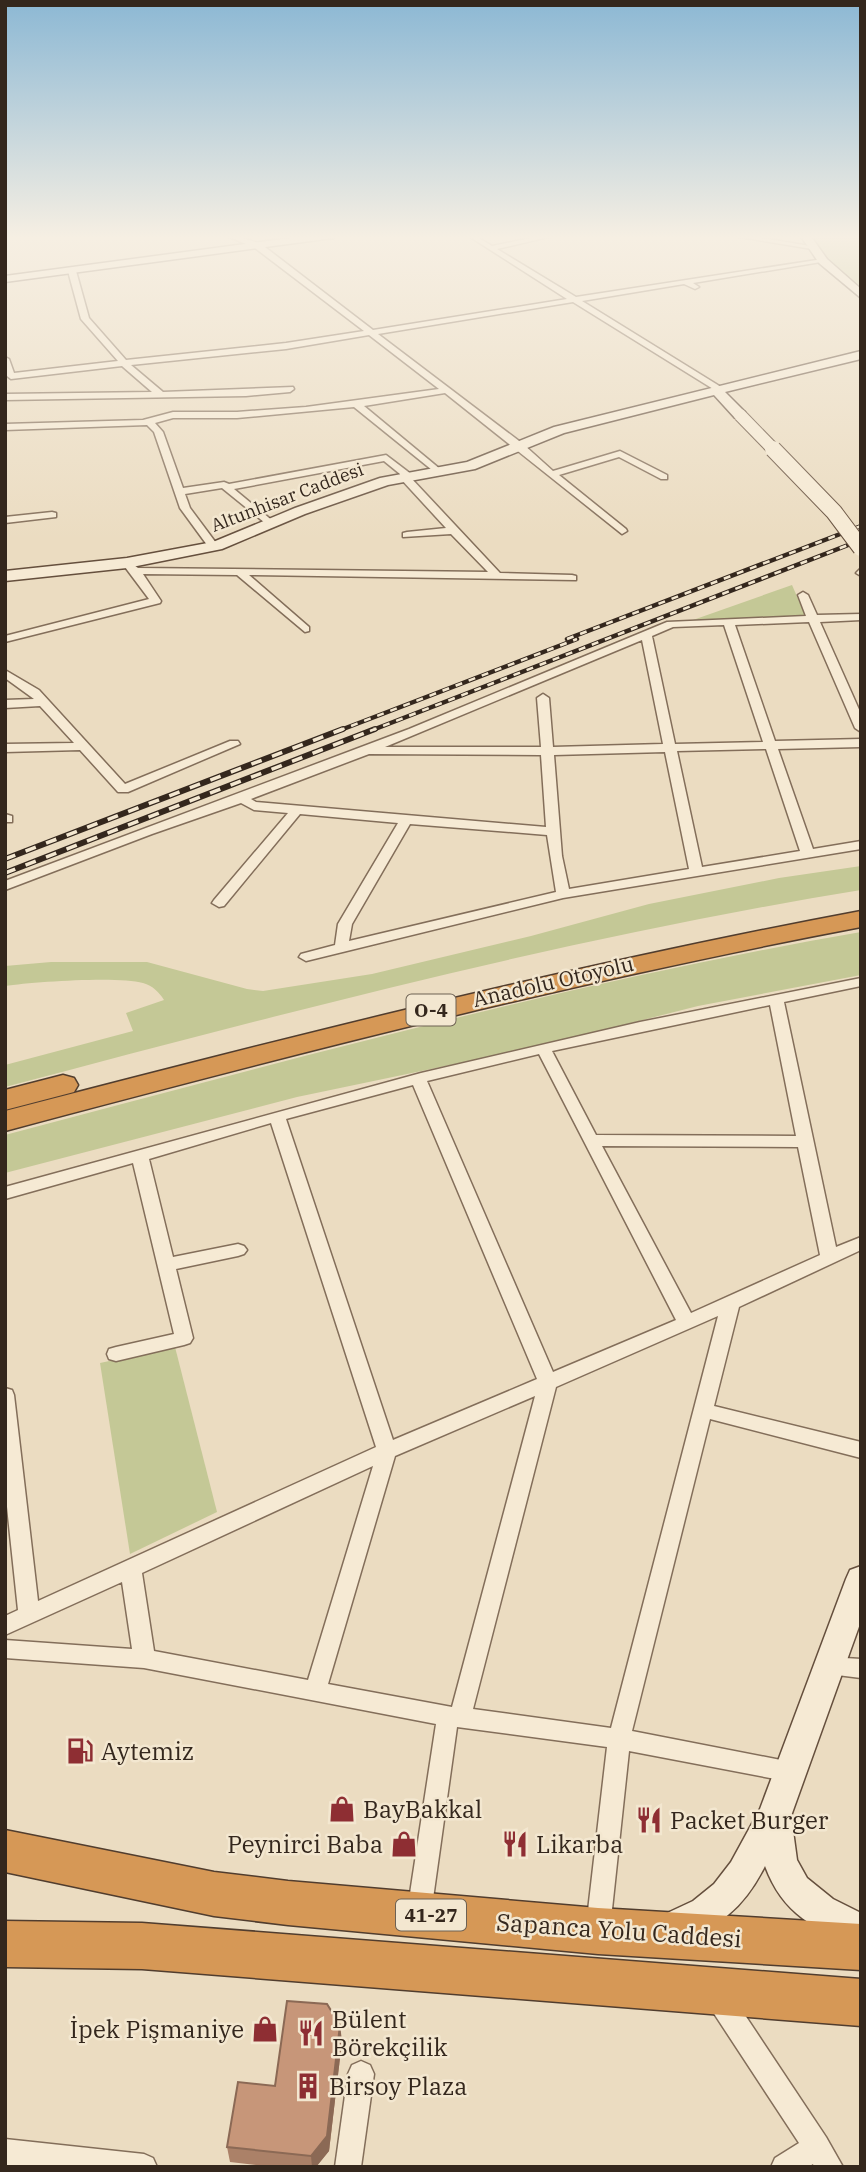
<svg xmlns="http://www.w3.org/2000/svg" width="866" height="2172" viewBox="0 0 866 2172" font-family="'IBM Plex Serif',serif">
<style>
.green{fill:#c4c896}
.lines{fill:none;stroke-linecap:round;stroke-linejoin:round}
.street-casing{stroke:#836e5a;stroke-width:3}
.secondary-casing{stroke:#654f3d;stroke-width:3}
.highway-casing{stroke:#513d2e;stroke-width:3}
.street{fill:#f6ead4;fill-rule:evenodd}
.secondary{fill:#f6ead4;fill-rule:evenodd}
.highway{fill:#d69856;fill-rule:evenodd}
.rail-far1-casing{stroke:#34271d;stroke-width:4.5}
.rail-casing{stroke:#34271d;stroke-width:6}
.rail-far1{stroke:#f3e7d0;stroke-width:2.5;stroke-dasharray:7;stroke-linecap:butt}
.rail{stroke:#f3e7d0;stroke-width:3.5;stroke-dasharray:11;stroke-linecap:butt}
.secondary-bridge-far1-casing{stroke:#654f3d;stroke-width:14;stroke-linecap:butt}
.secondary-bridge-casing{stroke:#654f3d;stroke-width:18;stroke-linecap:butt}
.secondary-bridge-far1{stroke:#f6ead4;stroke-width:12}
.secondary-bridge{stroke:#f6ead4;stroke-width:16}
.wall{fill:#ab8168}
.shaded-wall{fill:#8b6955}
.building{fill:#c79679;stroke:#8b6955;stroke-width:2}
.labels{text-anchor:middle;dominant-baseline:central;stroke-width:5;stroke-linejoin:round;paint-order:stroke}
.far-street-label{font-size:18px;fill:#34271d;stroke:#f3e7d0}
.shield{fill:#f3e7d0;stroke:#6d6153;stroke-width:2}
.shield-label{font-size:19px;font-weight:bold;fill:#34271d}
.street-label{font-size:21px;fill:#34271d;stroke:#f3e7d0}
.near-poi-label{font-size:24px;fill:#34271d;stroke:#f3e7d0;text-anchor:start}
.near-street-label{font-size:24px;fill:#34271d;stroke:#f3e7d0}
</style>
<rect width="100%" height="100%" fill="#ebdcc1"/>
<g class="green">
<polygon points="809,235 861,235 861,291 826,260"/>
<polygon points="792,585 806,617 693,620"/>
<path d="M861 866V890C571 937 288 1012 5 1087V1065L133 1031 126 1013 164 1000C159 992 153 986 143 983 118 976 33 982 5 986V966L51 962H147L247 989 263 991 372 974 531 936 649 904 779 878Z"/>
<path d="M861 932V975L698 1006 536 1047 297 1097 5 1173V1135C289 1060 572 982 861 932Z"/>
<polygon points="175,1347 217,1512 130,1554 100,1363"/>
</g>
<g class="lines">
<g class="street-casing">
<g id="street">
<polygon points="225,235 234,235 261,244 373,330 567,299 467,235 474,235 492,246 545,235 557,235 497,249 576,297 823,259 827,261 693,283 699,287 695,289 684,284 582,301 721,387 722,389 718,392 573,302 378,334 523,444 553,471 620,451 667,475 667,479 661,479 619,457 559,475 626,529 627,531 622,534 445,393 364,406 440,469 442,471 437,474 354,407 237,418 173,418 155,423 163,432 183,488 224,482 229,484 386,455 411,474 411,478 500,573 572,575 576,576 576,580 249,575 309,627 309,631 305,632 237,575 143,574 161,601 160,603 5,642 5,636 149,599 122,563 127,560 138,568 488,572 451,534 403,537 403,533 407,532 446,528 400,478 400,474 384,461 234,489 274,522 274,526 270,527 222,488 185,494 190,508 219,547 214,550 210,549 180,508 154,432 147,425 5,430 5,424 143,420 173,412 237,412 306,407 439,389 369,335 286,349 131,365 163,392 293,387 294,389 290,392 246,396 5,400 5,394 152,392 122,366 11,379 7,376 5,357 9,359 14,373 118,361 81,319 68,271 72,269 76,271 89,318 126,360 286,343 364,331 255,248"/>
<polygon points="727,235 743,235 816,247 812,249"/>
<polygon points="52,512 56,513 56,517 5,523 5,517"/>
<polygon points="861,568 861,576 856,573"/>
<path d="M803 592 808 595 817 615 861 614V620L820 622 861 714V732L855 728 809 622 735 625 775 741 861 739V747L778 749 813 849 861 841V849L563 898 306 961 299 957 301 954 335 945 338 924 398 823 300 814 224 906 219 907 212 903 214 900 288 813 254 810 241 803 152 834 5 890V881L409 729 667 622 806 616 798 595ZM724 625 763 742 675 744 652 636 673 627ZM642 640 663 744 553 747 549 698 543 694 537 698 541 747H385ZM766 749 800 851 702 867 677 751ZM665 752 689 869 569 889 562 856 554 755ZM369 754 541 755 546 827 256 802 251 799ZM410 824 547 835 556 892 349 941 352 924Z"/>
<polygon points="5,670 39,690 125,784 230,741 238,741 240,744 128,792 118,792 80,750 5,752 5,744 74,743 40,706 5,708 5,700 34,699 5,678"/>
<polygon points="5,814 12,816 12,822 5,822"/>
<path d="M861 978V986L784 1002 836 1247 861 1237V1250L739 1307 714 1406 861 1442V1458L710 1419 632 1731 791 1762 799 1765 802 1772 799 1779 791 1782 629 1751 610 1928 607 1936 598 1940 589 1936 586 1928 607 1747 457 1727 431 1913 427 1921 419 1925 411 1921 407 1913 436 1724 144 1668 5 1658V1640L132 1649 122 1582 5 1635V1616L18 1610 5 1488V1388L12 1390 14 1395 38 1601 376 1447 271 1123 149 1159 173 1257 238 1244 244 1246 247 1250 244 1254 238 1256 176 1269 193 1338 190 1343 184 1345 116 1361 109 1359 107 1354 109 1349 116 1347 174 1334 133 1163 5 1199V1187L421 1073 640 1022ZM770 1005 796 1136 596 1135 552 1051ZM539 1054 676 1320 553 1372 427 1081ZM413 1085 537 1379 393 1440 286 1119ZM602 1146 798 1147 820 1255 691 1313ZM718 1316 611 1728 473 1709 556 1387ZM535 1396 452 1707 328 1684 395 1456ZM373 1466 308 1680 154 1651 142 1573Z"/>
<polygon points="829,1657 861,1659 861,1678 821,1673 818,1666 821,1659"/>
<polygon points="720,1988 729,1991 826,2137 843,2167 814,2167 813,2164 808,2167 771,2167 775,2158 799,2143 711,2009 708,2000 711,1991"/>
<polygon points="361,2061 370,2065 374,2074 361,2167 335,2167 348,2074 352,2065"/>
<polygon points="5,2139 144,2154 153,2158 157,2167 5,2165"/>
</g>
</g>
<g class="secondary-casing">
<g id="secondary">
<polygon points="313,235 338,235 333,238 5,282 5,276"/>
<polygon points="800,235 810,235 827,259 861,289 861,298 819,263"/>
<polygon points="861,351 861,359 725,392 745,412 745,418 735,418 714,395 564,433 475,469 388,485 305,514 222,549 127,568 5,581 5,571 127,558 213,542 295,508 380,478 467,462 554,427"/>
<path d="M861 1566V1621L791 1816 797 1860 807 1878 833 1899 861 1913V1948C815 1929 783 1915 765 1866 743 1909 720 1926 675 1944L663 1939 658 1927 663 1915 693 1901 714 1884 731 1862 760 1809 846 1579 850 1570Z"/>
</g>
</g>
<g class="highway-casing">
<g id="highway">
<path d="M861 911V927C572 982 289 1055 5 1131V1111C289 1037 573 965 861 911Z"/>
<polygon points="63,1075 74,1078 78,1085 74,1092 5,1110 5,1090"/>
<polygon points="5,1830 214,1872 288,1881 598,1908 861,1924 861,1970 598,1954 288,1925 214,1916 5,1872"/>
<polygon points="5,1921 142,1923 861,1979 861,2026 142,1969 5,1967"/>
</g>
</g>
<use href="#street" class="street"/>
<use href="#secondary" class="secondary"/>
<use href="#highway" class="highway"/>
<g class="rail-far1-casing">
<g id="rail-far1">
<polyline points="567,639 861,526"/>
<polyline points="338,731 577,639"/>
<polyline points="370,731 861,540"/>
</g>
</g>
<g class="rail-casing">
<g id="rail">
<polyline points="5,859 343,729"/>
<polyline points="5,873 375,729"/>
</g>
</g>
<use href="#rail-far1" class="rail-far1"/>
<use href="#rail" class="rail"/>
<g class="secondary-bridge-far1-casing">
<polyline id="secondary-bridge-far1" points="740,415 775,451"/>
</g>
<g class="secondary-bridge-casing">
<polyline id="secondary-bridge" points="773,449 834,512 861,548"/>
</g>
<use href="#secondary-bridge-far1" class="secondary-bridge-far1"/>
<use href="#secondary-bridge" class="secondary-bridge"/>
</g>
<polygon class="wall" points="342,2041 329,2151 316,2167 272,2167 230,2162 227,2147 275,2086"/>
<polygon class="shaded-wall" points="340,2025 342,2041 329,2151 316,2167 312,2167 311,2156"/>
<polygon class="building" points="287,2001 327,2004 340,2025 327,2136 311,2156 227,2147 238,2082 275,2086"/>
<linearGradient id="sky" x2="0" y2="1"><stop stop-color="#8cb8d4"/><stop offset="0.44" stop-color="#f6efe3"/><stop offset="1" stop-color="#f6efe3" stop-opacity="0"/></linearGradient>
<rect width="866" height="539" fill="url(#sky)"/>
<defs>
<g id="fuel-bare" transform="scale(2.1)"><path d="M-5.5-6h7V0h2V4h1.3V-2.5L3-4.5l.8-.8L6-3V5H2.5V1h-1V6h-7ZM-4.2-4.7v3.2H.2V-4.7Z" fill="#8e2e33" stroke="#f3e7d0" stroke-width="2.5" paint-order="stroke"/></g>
<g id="shop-bare" transform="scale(2.1)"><path d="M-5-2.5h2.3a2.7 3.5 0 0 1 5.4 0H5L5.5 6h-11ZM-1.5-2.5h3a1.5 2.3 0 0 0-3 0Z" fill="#8e2e33" stroke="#f3e7d0" stroke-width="2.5" paint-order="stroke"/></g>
<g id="restaurant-bare" transform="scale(2.1)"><path d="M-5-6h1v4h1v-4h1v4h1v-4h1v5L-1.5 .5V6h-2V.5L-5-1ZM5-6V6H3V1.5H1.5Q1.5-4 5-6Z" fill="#8e2e33" stroke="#f3e7d0" stroke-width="2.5" paint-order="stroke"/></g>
<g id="building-bare" transform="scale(2.1)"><path d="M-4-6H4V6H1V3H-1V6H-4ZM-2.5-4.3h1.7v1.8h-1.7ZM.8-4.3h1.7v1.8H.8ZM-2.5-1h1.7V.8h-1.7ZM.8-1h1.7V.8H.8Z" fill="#8e2e33" stroke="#f3e7d0" stroke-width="2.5" paint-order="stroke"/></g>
</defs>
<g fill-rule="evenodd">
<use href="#fuel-bare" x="80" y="1751"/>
<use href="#shop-bare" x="342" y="1809"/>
<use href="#restaurant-bare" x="649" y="1820"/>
<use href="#shop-bare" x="404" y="1844"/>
<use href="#restaurant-bare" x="515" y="1844"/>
<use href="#shop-bare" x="265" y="2029"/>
<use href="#restaurant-bare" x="311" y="2033"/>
<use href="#building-bare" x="308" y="2086"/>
</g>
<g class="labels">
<g class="far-street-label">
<text transform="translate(287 497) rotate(-21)">Altunhisar Caddesi</text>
</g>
<g class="shield">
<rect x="406.5" y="994.5" width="49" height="31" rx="5"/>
<rect x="396" y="1899.5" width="70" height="31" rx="5"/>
</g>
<g class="shield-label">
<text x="431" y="1010">O-4</text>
<text x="431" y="1915">41-27</text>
</g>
<g class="street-label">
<text transform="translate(553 981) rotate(-13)">Anadolu Otoyolu</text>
</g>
<g class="near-poi-label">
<text x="101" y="1751">Aytemiz</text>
<text x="363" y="1809">BayBakkal</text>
<text x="670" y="1820">Packet Burger</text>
<text x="383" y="1844" text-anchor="end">Peynirci Baba</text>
<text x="536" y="1844">Likarba</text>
<text x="332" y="2019">Bülent<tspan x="332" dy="28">Börekçilik</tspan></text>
<text x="244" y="2029" text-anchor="end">İpek Pişmaniye</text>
<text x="329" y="2086">Birsoy Plaza</text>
</g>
<g class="near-street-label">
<text transform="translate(619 1930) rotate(4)">Sapanca Yolu Caddesi</text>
</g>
</g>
<rect width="866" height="2172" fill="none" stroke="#34271d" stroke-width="14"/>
</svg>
